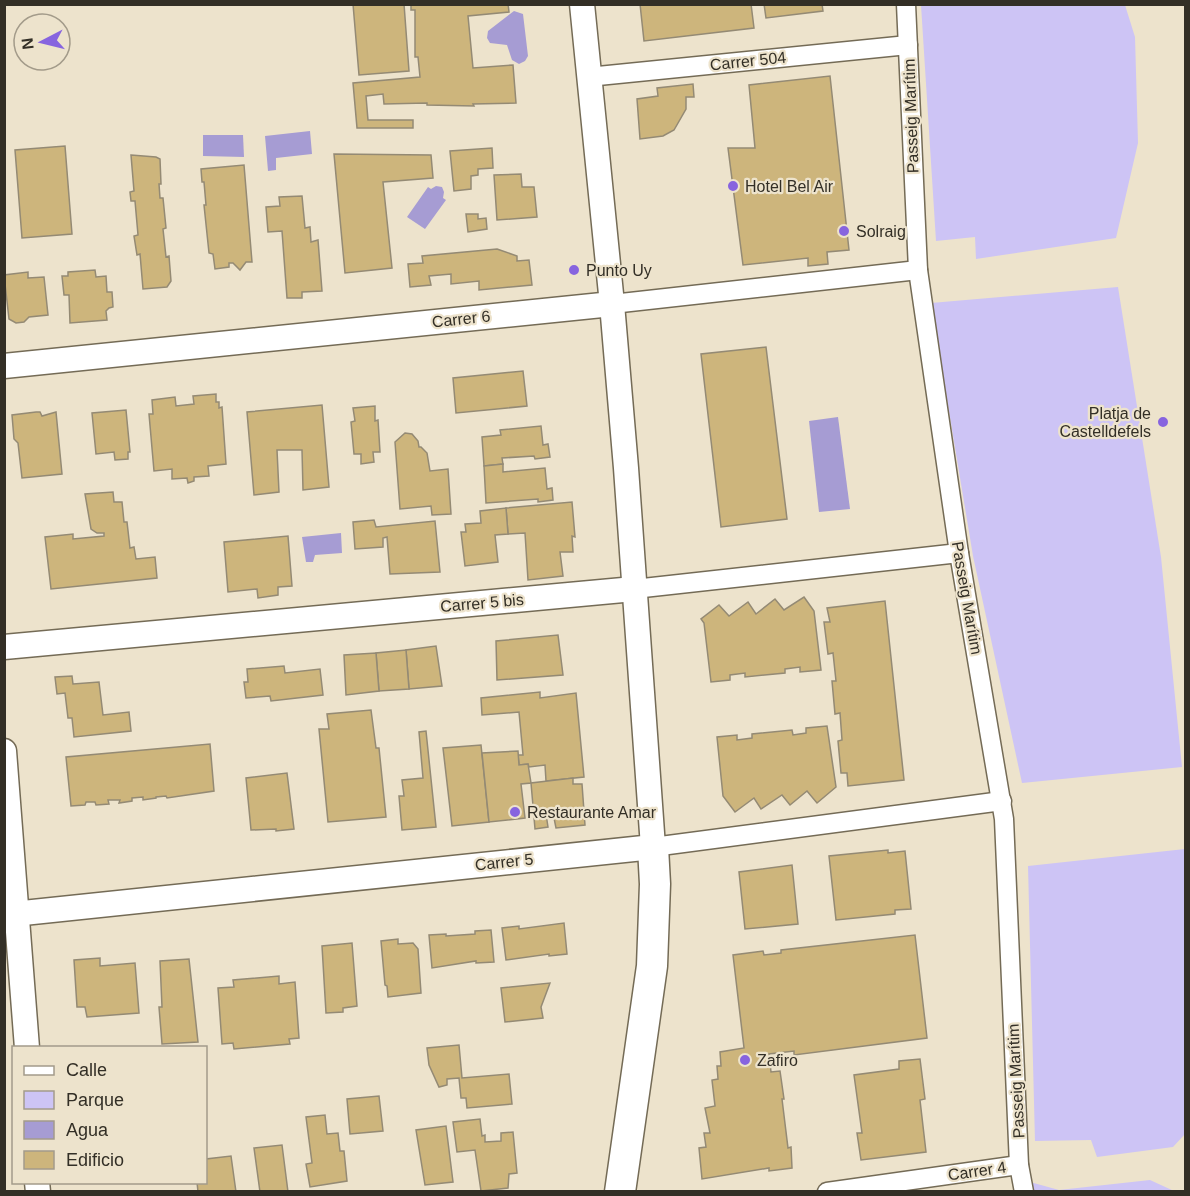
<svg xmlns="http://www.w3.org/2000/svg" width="1190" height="1196" viewBox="0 0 1190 1196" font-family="Arial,sans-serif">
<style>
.green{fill:#cdc4f5}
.water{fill:#a69cd3}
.building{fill:#cdb57c;stroke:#948a74;stroke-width:1.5}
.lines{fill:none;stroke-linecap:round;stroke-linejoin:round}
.pedestrian-casing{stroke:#746b56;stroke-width:21}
.minor-casing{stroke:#746b56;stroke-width:27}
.tertiary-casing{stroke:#746b56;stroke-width:33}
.pedestrian{stroke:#fff;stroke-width:18}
.minor{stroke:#fff;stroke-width:24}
.tertiary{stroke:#fff;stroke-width:30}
.poi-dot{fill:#8764df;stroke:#ede3cc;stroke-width:2}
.labels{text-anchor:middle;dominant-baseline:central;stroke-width:4.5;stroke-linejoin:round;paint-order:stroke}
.street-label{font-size:16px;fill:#332f26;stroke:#ede3cc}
.poi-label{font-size:16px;fill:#332f26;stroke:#ede3cc;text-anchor:start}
</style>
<rect width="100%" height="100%" fill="#ede3cc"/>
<g class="green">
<polygon points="921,5 1125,5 1135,37 1138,143 1116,238 976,259 975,237 936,241"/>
<polygon points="1118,287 1161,557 1182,767 1022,783 973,556 931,303"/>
<polygon points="1185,849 1185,1134 1173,1147 1097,1157 1091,1140 1035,1141 1028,866"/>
<polygon points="1150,1180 1174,1191 1031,1191 1030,1182 1059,1190"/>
</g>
<g class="water">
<polygon points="514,11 523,14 528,56 525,61 519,64 512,60 507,45 490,43 487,38 488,31"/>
<polygon points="310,131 312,154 276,158 276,170 268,171 265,136"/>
<polygon points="203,135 243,135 244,157 203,156"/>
<polygon points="436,186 442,187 444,192 443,198 446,200 425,229 407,217 428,187 431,189"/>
<polygon points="838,417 850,509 819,512 809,421"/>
<polygon points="341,533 342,553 315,555 313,562 306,562 302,537"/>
</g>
<g class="building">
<polygon points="353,4 404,4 409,71 359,75"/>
<polygon points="411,4 508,4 509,12 468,16 473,68 513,65 516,103 473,104 474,106 427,105 427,103 384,104 383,94 366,96 368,120 413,120 413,128 357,128 353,83 420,77 418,57 415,57 415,10 411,10"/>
<polygon points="640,4 751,4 754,28 644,41"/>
<polygon points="764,4 822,4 823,11 766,18"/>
<polygon points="830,76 849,250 827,252 828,264 808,266 808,258 743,265 728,148 755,148 749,85"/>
<polygon points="693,84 694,97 686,97 686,109 674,130 663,136 640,139 637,99 658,96 657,88"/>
<polygon points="65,146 72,234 22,238 15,150"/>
<polygon points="492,148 493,168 478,169 478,175 471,176 471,189 454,191 450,151"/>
<polygon points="334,154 431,155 433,178 383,182 392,268 345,273"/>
<polygon points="131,155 156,157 160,159 161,184 159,184 160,198 163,198 166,228 163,229 166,257 169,256 171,281 167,287 143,289 140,254 137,255 134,236 138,235 135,201 131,201 130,192 134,191"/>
<polygon points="244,165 252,262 246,262 240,270 233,263 229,263 229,267 215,269 213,254 209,253 204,205 206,205 204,182 202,182 201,169"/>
<polygon points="521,174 522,187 534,187 537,217 497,220 494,175"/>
<polygon points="302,196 305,228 310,227 311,242 318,240 322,291 302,292 302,298 287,298 282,231 268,232 266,207 280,206 279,197"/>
<polygon points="466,214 478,214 478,219 486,218 487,229 468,232"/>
<polygon points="497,249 517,256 517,261 529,260 532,285 479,290 479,281 451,284 451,274 429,276 431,285 410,287 408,264 423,263 422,256"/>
<polygon points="95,270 96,277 106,276 107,292 112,292 113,307 109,308 106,311 107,320 70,323 69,295 64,295 62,276 68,276 68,272"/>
<polygon points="28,272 28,278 44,277 48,315 29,317 24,322 16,323 9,319 4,275"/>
<polygon points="766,347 787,519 721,527 701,354"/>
<polygon points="523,371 527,406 456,413 453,378"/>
<polygon points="216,394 216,402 219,402 219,408 222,407 226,464 208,466 209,476 194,477 194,481 188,483 187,478 172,479 172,469 154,471 149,414 153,414 152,400 175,397 176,406 194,404 193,396"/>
<polygon points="322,405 329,487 303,490 302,450 277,450 279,492 254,495 247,412"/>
<polygon points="375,406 375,421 378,420 380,452 373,452 374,462 361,464 361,454 354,454 351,422 355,421 353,408"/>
<polygon points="126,410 130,452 128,452 128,459 115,460 114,452 96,454 92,413"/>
<polygon points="36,412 40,412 42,416 56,412 62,474 22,478 18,443 14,439 12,415"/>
<polygon points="541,426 543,445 548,444 550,457 535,459 534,456 502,458 503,464 484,466 482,437 501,435 500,430"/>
<polygon points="405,433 412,434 418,441 419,447 421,447 427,453 430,471 448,469 451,514 432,515 431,506 400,509 395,442"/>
<polygon points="503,464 503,472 545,468 547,489 552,488 553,500 538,502 538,499 486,503 484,466"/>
<polygon points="113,492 114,502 122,502 124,522 127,522 130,548 134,547 136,559 155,557 157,578 51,589 45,537 73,534 73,539 104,536 104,533 97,533 91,529 85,494"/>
<polygon points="572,502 575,537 572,536 573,552 560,552 563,576 528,580 525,533 508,534 506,508"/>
<polygon points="506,508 508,534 495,535 498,562 465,566 461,532 466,532 465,524 481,523 480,511"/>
<polygon points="374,520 376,527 435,521 440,572 390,574 387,537 383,538 383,547 355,549 353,522"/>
<polygon points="288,536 292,586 278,587 278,595 258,598 257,589 228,592 224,542"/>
<polygon points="804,597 814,611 821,670 800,672 800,667 785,669 785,673 745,677 745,673 730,675 730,680 711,682 704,623 701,619 719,605 729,616 748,602 756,614 775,599 784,610"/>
<polygon points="885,601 904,780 848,786 847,773 841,773 838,741 842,740 840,713 835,714 832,681 836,681 833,653 828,654 824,622 830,622 827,608"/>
<polygon points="558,635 563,675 497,680 496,641"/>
<polygon points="436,646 442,686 409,689 406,650"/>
<polygon points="406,650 409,689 379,691 376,653"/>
<polygon points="376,653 379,691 346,695 344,655"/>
<polygon points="284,666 285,673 320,669 323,695 271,701 270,696 246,698 244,682 248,682 247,669"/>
<polygon points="72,676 73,684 99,682 103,715 129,712 131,731 74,737 72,718 68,718 65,693 57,694 55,677"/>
<polygon points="540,692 540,698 576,693 584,777 546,781 545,765 529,767 528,764 519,765 518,755 523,755 519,712 482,715 481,698"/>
<polygon points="371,710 376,748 379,748 386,817 328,822 319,729 329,729 327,714"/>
<polygon points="827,726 836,787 817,803 807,791 790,805 782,795 761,809 754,798 735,812 723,796 717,737 737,735 737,740 752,738 752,734 792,730 793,735 806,733 806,728"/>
<polygon points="426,731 436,827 402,830 399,796 404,796 402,780 423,778 419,732"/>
<polygon points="210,744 214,791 167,798 166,796 156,797 156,798 143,800 143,797 132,798 132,801 119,803 120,800 108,800 109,804 96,805 95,802 86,802 85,805 71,806 66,757"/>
<polygon points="481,745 489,822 452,826 443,748"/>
<polygon points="518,751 519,765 528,764 531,783 521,784 525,818 489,822 482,753"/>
<polygon points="287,773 294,829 276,831 276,829 251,830 246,778"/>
<polygon points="573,778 573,784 582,784 585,825 556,828 553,813 546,814 548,827 535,829 531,783"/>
<polygon points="888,850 888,853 905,851 911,909 895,910 895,914 836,920 829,856"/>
<polygon points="792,865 798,924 745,929 739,872"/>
<polygon points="564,923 567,954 549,956 549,954 506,960 502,928 519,926 519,929"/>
<polygon points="491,930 494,962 476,963 476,961 432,968 429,935 446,934 446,936 475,934 475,931"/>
<polygon points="915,935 927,1038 794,1055 794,1051 769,1054 771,1072 780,1071 784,1099 782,1099 788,1148 791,1147 792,1168 769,1171 769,1168 702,1179 699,1148 706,1147 704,1133 710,1133 705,1108 715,1106 712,1080 718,1079 717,1066 721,1066 720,1052 744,1048 733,955 763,951 764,955 781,953 781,950"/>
<polygon points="398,939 398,944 413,943 418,949 421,993 388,997 387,986 385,985 381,941"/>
<polygon points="352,943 357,1006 343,1008 343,1012 326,1013 322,946"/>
<polygon points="100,958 100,966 135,963 139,1013 87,1017 85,1007 77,1007 74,960"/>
<polygon points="189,959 198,1042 162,1044 159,1007 162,1007 160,961"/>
<polygon points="279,976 279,984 295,982 299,1038 289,1039 290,1044 234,1049 233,1043 222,1044 218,988 234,987 233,980"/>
<polygon points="550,983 541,1007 543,1018 505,1022 501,988"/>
<polygon points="459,1045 462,1078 509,1074 512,1104 467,1108 466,1098 461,1098 459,1078 447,1079 447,1085 439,1087 429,1065 427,1048"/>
<polygon points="920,1059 925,1099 920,1100 926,1152 861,1160 857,1133 862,1133 854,1075 899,1069 899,1061"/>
<polygon points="379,1096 383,1131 350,1134 347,1099"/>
<polygon points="325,1115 327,1134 338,1133 340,1151 344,1151 347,1181 310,1187 306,1164 312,1163 306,1117"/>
<polygon points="480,1119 482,1136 485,1135 485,1142 501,1141 501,1133 513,1132 517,1173 509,1174 508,1188 481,1191 475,1150 457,1152 453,1122"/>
<polygon points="446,1126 453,1182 425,1185 416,1130"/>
<polygon points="282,1145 288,1192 260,1192 254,1148"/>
<polygon points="231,1156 236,1192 198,1192 197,1182 206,1182 206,1159"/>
</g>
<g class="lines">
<g class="pedestrian-casing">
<g id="pedestrian">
<polyline points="906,4 918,270 959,553 1004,819 1019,1165 1024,1192"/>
<polyline points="588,77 908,45"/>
<polyline points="612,304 918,270"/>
<polyline points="634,589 959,553"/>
<polyline points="653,847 1002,801"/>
<polyline points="827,1192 1019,1165"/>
</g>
</g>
<g class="minor-casing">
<g id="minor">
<polyline points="4,366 612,304"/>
<polyline points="4,647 634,589"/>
<polyline points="4,751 27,1048"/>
<polyline points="4,915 653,847 626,468 612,304 582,4"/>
<polyline points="37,1182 38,1192"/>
</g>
</g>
<g class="tertiary-casing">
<polyline id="tertiary" points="620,1192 652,966 655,884 653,847"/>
</g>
<use href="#pedestrian" class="pedestrian"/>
<use href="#minor" class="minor"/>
<use href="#tertiary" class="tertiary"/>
</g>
<g class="poi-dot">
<circle cx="733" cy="186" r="6"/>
<circle cx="844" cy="231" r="6"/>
<circle cx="574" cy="270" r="6"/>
<circle cx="1163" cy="422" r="6"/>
<circle cx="515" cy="812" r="6"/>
<circle cx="745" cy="1060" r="6"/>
</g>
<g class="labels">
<g class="street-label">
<text transform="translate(748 61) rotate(-6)">Carrer 504</text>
<text transform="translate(911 116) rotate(-92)">Passeig Marítim</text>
<text transform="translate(461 319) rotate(-6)">Carrer 6</text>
<text transform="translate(967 598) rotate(80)">Passeig Marítim</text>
<text transform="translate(482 603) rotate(-5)">Carrer 5 bis</text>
<text transform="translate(504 862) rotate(-6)">Carrer 5</text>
<text transform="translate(1016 1081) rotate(-93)">Passeig Marítim</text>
<text transform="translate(977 1171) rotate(-8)">Carrer 4</text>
</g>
<g class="poi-label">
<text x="745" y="186">Hotel Bel Air</text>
<text x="856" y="231">Solraig</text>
<text x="586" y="270">Punto Uy</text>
<text x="1151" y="413" text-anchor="end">Platja de<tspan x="1151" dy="18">Castelldefels</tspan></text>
<text x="527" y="812">Restaurante Amar</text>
<text x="757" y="1060">Zafiro</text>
</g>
</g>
<rect width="1190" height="1196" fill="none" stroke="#332f26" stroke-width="12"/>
<rect x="12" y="1046" width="195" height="138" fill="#ede3cc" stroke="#a39b8a" stroke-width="1.5"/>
<rect x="24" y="1066" width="30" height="9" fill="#ffffff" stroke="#a39b8a" stroke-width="1.5"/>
<text x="66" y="1076" font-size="18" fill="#332f26">Calle</text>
<rect x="24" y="1091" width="30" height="18" fill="#cdc4f5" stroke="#a39b8a" stroke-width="1.5"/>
<text x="66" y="1106" font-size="18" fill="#332f26">Parque</text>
<rect x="24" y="1121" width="30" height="18" fill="#a69cd3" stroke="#a39b8a" stroke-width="1.5"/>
<text x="66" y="1136" font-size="18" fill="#332f26">Agua</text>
<rect x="24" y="1151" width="30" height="18" fill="#cdb57c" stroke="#a39b8a" stroke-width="1.5"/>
<text x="66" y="1166" font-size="18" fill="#332f26">Edificio</text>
<g transform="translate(42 42) rotate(263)"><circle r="28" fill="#ede3cc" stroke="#a39b8a" stroke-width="1.5"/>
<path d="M0-4.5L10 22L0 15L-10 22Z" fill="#8764df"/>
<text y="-9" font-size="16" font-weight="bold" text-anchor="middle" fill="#332f26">N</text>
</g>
</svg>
